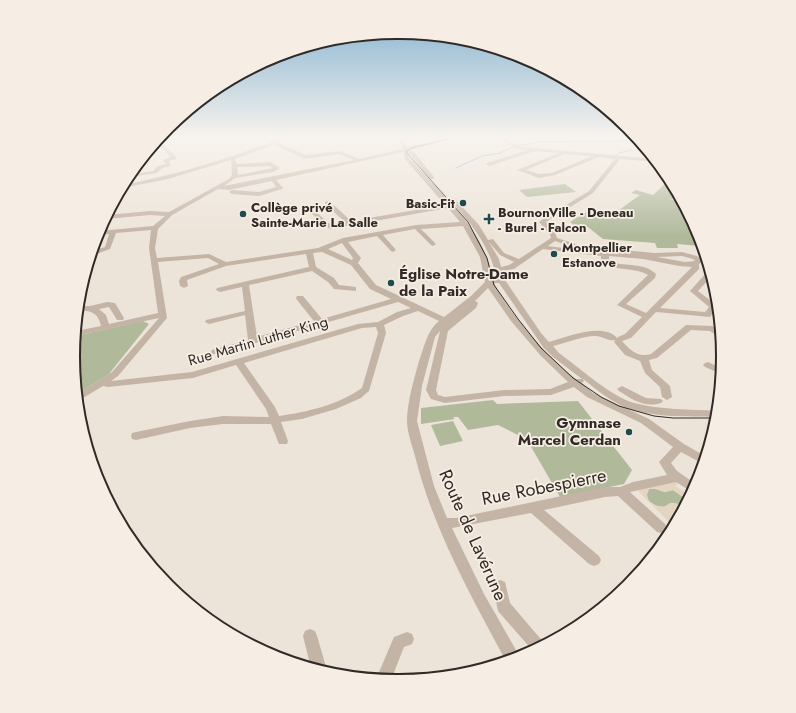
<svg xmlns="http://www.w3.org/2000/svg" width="796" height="713" viewBox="0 0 796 713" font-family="Jost,sans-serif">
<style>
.green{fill:#b0ba9b}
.plaza{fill:#e4d5c1}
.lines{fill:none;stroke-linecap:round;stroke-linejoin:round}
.stream{stroke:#7ba5a7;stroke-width:1}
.minor{fill:#c4b4a6;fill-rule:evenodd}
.tram{stroke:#312a26;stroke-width:1}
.poi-dot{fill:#214a4d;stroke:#f6eee4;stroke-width:1.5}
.labels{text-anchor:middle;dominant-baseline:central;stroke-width:3.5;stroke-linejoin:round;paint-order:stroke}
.far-poi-label{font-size:13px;font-weight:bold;fill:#312a26;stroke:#f6eee4;text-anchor:start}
.poi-label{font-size:15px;font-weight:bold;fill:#312a26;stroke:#f6eee4;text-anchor:start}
.street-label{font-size:15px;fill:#312a26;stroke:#f6eee4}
.near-street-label{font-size:18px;fill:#312a26;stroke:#f6eee4}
.rim{fill:none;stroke:#312a26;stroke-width:2}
</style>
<rect width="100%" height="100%" fill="#ede4d9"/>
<g class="green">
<polygon points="666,183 672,185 681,201 667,198 682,203 698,233 702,248 700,246 677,244 678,248 657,248 655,243 603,239 588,227 579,229 570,222 591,209 610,211 611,212 609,213 611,214 614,214 621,218 628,217 619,210 640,195 631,193 636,190 653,195"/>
<polygon points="565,184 576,192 527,197 519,190"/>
<polygon points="143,321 149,324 109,374 77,394 74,356 75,336"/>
<polygon points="493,400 497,404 578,401 632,470 624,484 560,497 526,438 524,438 498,425 468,430 458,417 453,417 455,419 421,424 421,408"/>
<polygon points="453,421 463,441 440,446 431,425"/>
<path d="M649 489H656L665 492 673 490 683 497H689L683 508 679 504 671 503C663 510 654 506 647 499V492Z"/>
</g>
<polygon class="plaza" points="675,481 678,484 675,486 690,495 689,497 683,497 673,490 665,492 656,489 649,489 647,495 649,501 656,506 664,507 670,503 679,504 683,508 673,526 637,490"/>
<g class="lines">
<g class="stream">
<polyline points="518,146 538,142 630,141"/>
<polyline points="615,157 619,153 631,150"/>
<polyline points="456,168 482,156 500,153 513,147"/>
</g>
<g class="minor">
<path d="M287 136H294L278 143 306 155 340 151 359 159 403 149 396 136H400L407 148 455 136H463L410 150 414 152 434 177V179H430L410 154 407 153 409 158C437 188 482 229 490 269L494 268C486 241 468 220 450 200V198H454L479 225 488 240 493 239 504 253 519 259 551 238 550 234 539 222 540 221 589 191 615 159 599 157 555 175 539 178 517 170 559 153 535 151 489 166 486 164 487 163 528 150 519 149 491 136H497L522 147 654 159 656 162 620 159 593 193 546 222 555 233 557 238 581 246 654 253 682 252 697 256 703 261 699 264V269L660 308 705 312 709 307 690 291 707 272H710L711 277 698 291 715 304 717 308 710 317 656 312 631 338 622 341C630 350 638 358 651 354L686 325 712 326 720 331V338L710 331 691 330 657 358 649 360 652 370 670 386 672 397 667 400 662 397 660 387 645 373 640 361 625 355 614 342 618 337 625 334 642 317 617 305 648 275C634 266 613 273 601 260V256L543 249 514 269 502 271 505 280 541 333 549 342C567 337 603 322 617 338L616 340C608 342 602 335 594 336 580 337 566 343 553 346L559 353C580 368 610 396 634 403 661 410 689 409 717 411L716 417C687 416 655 418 627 408 610 401 597 390 583 379L584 381 582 383 593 393 649 419 684 444 705 456 703 464 681 452 671 463 677 471 696 484 692 492 676 482 630 492 665 524 667 528 665 532 661 533 657 532 618 496 605 497 544 510 599 556 601 560 599 564 594 566 589 564 531 513 452 528 484 594 520 657 506 661C471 596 433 529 415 456 412 445 407 432 407 421 407 403 414 379 419 361 424 348 427 330 439 321L418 311 403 316 384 325 386 333 369 391 361 398 336 409 302 419 281 422 288 441 287 444H279L271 424H223L190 428 136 440 132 439 131 436 132 433 136 432 190 421 223 416 269 417 266 409 236 365 193 378 108 387 103 386 78 401 77 394 112 372 159 318 75 336 76 331 101 326C98 312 91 311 78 310L79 306H90L107 302 115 303 124 318 123 320H117L109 307 99 309 106 315 109 324 158 313 149 248 151 230 116 233 110 249 91 256 92 251 105 247 109 234 97 235 99 231 153 226 165 216 150 215 106 219 107 215 150 211 169 212 229 179 232 175 231 160 168 179 122 188 123 185C180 174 234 157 287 136ZM274 145 305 159 339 154 354 160 224 186 235 178 273 172 279 169V167L270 162 237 164 235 159ZM403 152 405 159 445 205 351 221 336 207 327 201 325 202V204L345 222 331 225 316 212 311 213 330 229 448 208 460 222 416 225 343 238 318 248 226 262 209 254 157 258 155 248 158 229 172 215 218 189 229 190 272 181 276 187 259 192 232 190 229 192 232 194 259 196 282 189 283 188 276 180ZM564 154 592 156 552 173 539 174 526 170ZM269 166 273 168 238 175 237 167ZM463 226 480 257 485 282 471 296 444 317 376 285 358 263 361 258 348 242 377 236 391 251 393 252 396 250 383 235 415 229 431 245 433 246 436 244 421 229ZM555 241 578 249V250L548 246ZM489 242 500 255 514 262 509 265 501 267 499 259ZM342 243 353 258 352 260 328 249ZM322 252 351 265 370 289 391 299 322 319 303 296H297L296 298 297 300 314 321 257 337 249 285 312 271 328 282 334 289 356 291V287L339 285 334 278 316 267 313 253ZM306 254 309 267 217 288 216 290 220 292 242 287 245 311 206 320 205 322 209 324 245 315 248 340 212 350 211 352 212 354H218L398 302 411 308 397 312 378 322 358 324 192 372 111 381 118 376 167 318 158 262 208 258 219 264 181 277 179 281 180 286 184 288 188 286 187 280 226 266ZM609 256 643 259 679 266 692 267 646 313 626 304 655 278 656 274C644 262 626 267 612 262L609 259ZM682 256 693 259 695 261 685 262 657 257ZM491 272H495L497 278 492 279ZM494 283H499L543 347 553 357 582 379H576C549 358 509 314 494 283ZM488 288 511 321 541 356 568 382 550 389 504 390 445 397 438 395 436 390 448 331 476 308 478 303 475 301ZM445 325 440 331 426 390 431 399 445 403 504 396 551 395 574 387 587 397 641 423 673 447 659 462 667 475 633 482 620 487H605L456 518H447L434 486 417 421 422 386 435 337ZM376 327 378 333 362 388C338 405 307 412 279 416L275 407 244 363 362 328Z"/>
<polygon points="312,136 318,136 322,139 318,140"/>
<polygon points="154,145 164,145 176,157 176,159 169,161 171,166 162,168 157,173 129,177 129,175 153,171 158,166 166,164 163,160 170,157 161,147 152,147"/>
<polygon points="708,362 721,368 721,374 705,367 703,365 705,363"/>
<path d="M622 386 646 398 661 399 663 401 661 403C645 408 633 400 619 391L617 389Z"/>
<polygon points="500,580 505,582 510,603 545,644 533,651 498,611 493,586 495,582"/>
<polygon points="310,629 315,631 317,636 327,670 326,672 311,668 303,636 305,631"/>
<polygon points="407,632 412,634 414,639 412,644 404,647 391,680 376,679 394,637"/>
</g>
<polyline class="tram" points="461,136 411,148 406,152 468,222 487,258 494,285 518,319 541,348 573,378 601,397 619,406 636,411 654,416 673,418 716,418"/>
</g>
<linearGradient id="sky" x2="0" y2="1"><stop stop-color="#7caece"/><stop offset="0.58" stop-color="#f7f3ee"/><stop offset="1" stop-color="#f7f3ee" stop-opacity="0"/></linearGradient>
<rect width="796" height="236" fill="url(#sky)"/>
<g class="poi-dot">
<circle cx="463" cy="203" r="4"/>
<circle cx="243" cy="214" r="4"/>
<path d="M487 213h4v4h4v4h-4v4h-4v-4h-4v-4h4z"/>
<circle cx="554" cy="254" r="4"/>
<circle cx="391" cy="283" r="4"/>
<circle cx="629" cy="432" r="4"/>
</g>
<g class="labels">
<g class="far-poi-label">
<text x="455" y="203" text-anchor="end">Basic-Fit</text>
<text x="251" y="207">Collège privé<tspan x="251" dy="15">Sainte-Marie La Salle</tspan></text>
<text x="498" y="212">BournonVille - Deneau<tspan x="498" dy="15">- Burel - Falcon</tspan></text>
<text x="562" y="247">Montpellier<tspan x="562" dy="15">Estanove</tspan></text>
</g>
<g class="poi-label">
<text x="399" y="274">Église Notre-Dame<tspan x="399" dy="17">de la Paix</tspan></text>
<text x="621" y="423" text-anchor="end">Gymnase<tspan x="621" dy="17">Marcel Cerdan</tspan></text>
</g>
<g class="street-label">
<text transform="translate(258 341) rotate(-16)">Rue Martin Luther King</text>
</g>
<g class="near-street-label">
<text transform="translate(544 487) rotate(-11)">Rue Robespierre</text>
<text transform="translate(473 535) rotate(66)">Route de Lavérune</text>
</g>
</g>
<path d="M0 0H796V713H0ZM397 39H399A317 317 0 0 1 716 356V357A317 317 0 0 1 399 674H397A317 317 0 0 1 80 357V356A317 317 0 0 1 397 39Z" fill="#f6eee4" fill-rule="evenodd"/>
<path class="rim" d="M397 39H399A317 317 0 0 1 716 356V357A317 317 0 0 1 399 674H397A317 317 0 0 1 80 357V356A317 317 0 0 1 397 39Z"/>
</svg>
